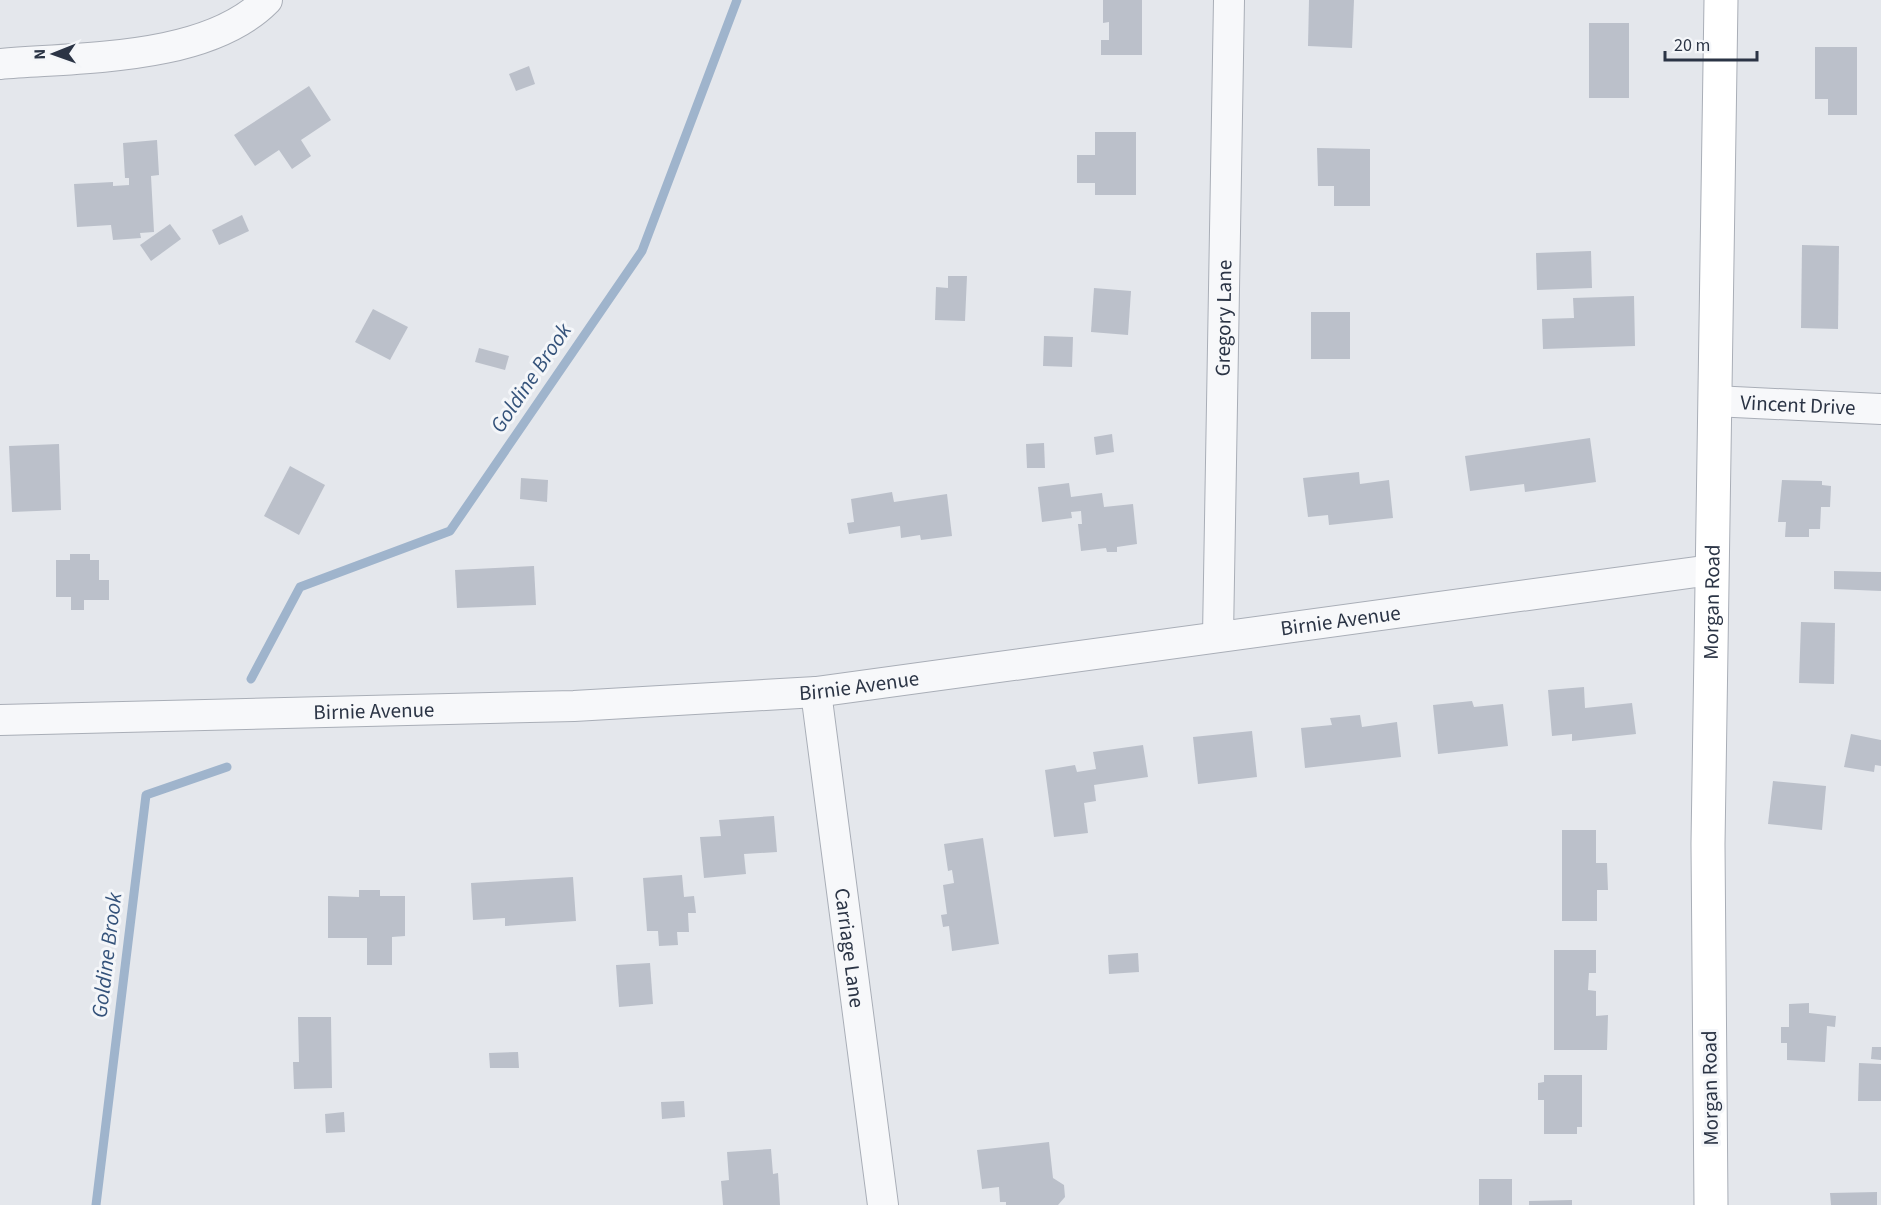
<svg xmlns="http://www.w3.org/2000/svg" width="1881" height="1205" viewBox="0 0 1881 1205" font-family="'Source Sans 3',sans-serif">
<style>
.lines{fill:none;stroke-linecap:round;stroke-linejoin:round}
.stream{stroke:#9fb4cc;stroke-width:9}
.building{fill:#bbc0ca}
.minor-casing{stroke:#a9aeb7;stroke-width:32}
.secondary-casing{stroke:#a9aeb7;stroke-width:35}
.minor{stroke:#f7f8fa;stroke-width:30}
.secondary{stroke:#fff;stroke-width:33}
.labels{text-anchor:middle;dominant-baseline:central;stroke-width:6;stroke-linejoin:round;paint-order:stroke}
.street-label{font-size:21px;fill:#2b3445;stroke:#f4f6f9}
.water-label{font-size:22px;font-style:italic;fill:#34527a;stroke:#f4f6f9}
</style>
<rect width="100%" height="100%" fill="#e4e7ec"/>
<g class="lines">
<g class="stream">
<polyline points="251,679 300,587 450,531 642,251 737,0"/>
<polyline points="96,1205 146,795 227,767"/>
</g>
</g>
<g class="building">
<polygon points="1103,0 1142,0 1142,55 1101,55 1101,40 1109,40 1109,22 1103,23"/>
<polygon points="1309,0 1354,0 1352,48 1308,46"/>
<rect x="1589" y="23" width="40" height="75"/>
<polygon points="1815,47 1857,47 1857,115 1828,115 1828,99 1815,99"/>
<polygon points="529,66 535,84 516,91 509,74"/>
<polygon points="309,86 331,120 301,140 311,156 292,169 279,150 255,166 234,135"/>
<polygon points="1095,132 1136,132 1136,195 1095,195 1095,183 1077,183 1077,155 1095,155"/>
<polygon points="157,140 159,175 151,176 154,232 140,233 141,238 113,240 111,225 77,227 74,184 113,182 113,186 129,185 129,178 125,178 123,143"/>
<polygon points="1317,148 1370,149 1370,206 1334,206 1334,186 1318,186"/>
<polygon points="242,215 249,231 219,245 212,230"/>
<polygon points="170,224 181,239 151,261 140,245"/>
<polygon points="1802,245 1839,246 1838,329 1801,328"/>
<polygon points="1591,251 1592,288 1537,290 1536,253"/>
<polygon points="948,276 967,276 965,321 935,320 936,287 948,288"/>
<polygon points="1094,288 1131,291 1128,335 1091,332"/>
<polygon points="1634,296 1635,346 1543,349 1542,319 1574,318 1573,298"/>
<polygon points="373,309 408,327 390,360 355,342"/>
<rect x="1311" y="312" width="39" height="47"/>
<polygon points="1044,336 1073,337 1072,367 1043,366"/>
<polygon points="479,348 509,356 505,370 475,362"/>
<polygon points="1112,434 1114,452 1096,455 1094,437"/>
<polygon points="1590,438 1596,482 1525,492 1524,484 1470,491 1465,456"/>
<polygon points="1044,443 1045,468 1027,468 1026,444"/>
<polygon points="59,444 61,510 12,512 9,446"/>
<polygon points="290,466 325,485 299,535 264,516"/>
<polygon points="1359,472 1360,484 1389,480 1393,518 1329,525 1328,515 1308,517 1303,478"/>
<polygon points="521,478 548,480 547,502 520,499"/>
<polygon points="1782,480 1822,481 1822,485 1831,486 1830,507 1821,507 1820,529 1809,529 1809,537 1785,537 1786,522 1778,522"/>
<polygon points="1069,483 1071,497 1102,493 1104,507 1133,504 1137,544 1117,547 1117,552 1107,552 1106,548 1081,551 1078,524 1082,524 1081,511 1071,512 1072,518 1042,522 1038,487"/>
<polygon points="892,492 894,502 947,494 952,536 921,540 920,535 901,538 900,526 849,534 847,523 854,522 851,499"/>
<polygon points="70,554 90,554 90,560 99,560 99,580 109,580 109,600 84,600 84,610 71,610 71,597 56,597 56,560 70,560"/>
<polygon points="534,566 536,605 457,608 455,570"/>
<polygon points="1834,571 1881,572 1881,591 1834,589"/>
<polygon points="1801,622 1835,623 1834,684 1799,683"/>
<polygon points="1584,687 1585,708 1632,703 1636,734 1572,741 1572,734 1552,736 1548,690"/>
<polygon points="1472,701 1474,707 1503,704 1508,746 1438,754 1433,705"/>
<polygon points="1360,715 1362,727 1397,722 1401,757 1305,768 1301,728 1332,725 1330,718"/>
<polygon points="1252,731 1257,777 1198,784 1193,737"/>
<polygon points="1851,734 1881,740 1881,766 1875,765 1874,772 1844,767"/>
<polygon points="1143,745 1148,777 1094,785 1096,801 1084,803 1088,833 1054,837 1045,770 1075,765 1077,772 1096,769 1093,752"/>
<polygon points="1773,781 1826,786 1822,830 1768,824"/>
<polygon points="774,816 777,852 744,854 746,874 704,878 700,837 721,836 719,820"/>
<polygon points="1562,830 1596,830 1596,863 1607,863 1608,890 1597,890 1597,921 1562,921"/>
<polygon points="983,838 999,944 952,951 949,926 943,927 941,915 947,914 943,885 954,883 952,870 948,871 944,844"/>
<polygon points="682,875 684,897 694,896 696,913 688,913 689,932 677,932 678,945 659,946 658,931 647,931 643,878"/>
<polygon points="573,877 576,921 505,926 505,918 473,920 471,883"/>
<polygon points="359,890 380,890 380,896 405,896 405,936 392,937 392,965 367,965 367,938 328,938 328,896 359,897"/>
<polygon points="1554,950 1596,950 1596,973 1589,973 1588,990 1596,991 1596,1016 1608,1015 1607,1050 1554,1050"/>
<polygon points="1138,953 1139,972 1109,974 1108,955"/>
<polygon points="650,963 653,1004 619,1007 616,965"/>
<polygon points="1809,1003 1809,1013 1836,1016 1835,1027 1827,1026 1825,1062 1787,1060 1787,1043 1781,1043 1781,1027 1789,1027 1789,1004"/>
<polygon points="298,1017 331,1017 332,1088 294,1089 293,1062 299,1062"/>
<polygon points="1872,1047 1881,1047 1881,1060 1871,1059"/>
<polygon points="518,1052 519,1068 490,1068 489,1053"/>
<polygon points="1859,1063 1881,1064 1881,1101 1858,1101"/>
<polygon points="1544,1075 1582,1075 1582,1127 1577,1127 1577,1134 1544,1134 1544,1100 1538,1100 1538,1083 1544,1082"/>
<polygon points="684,1101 685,1117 662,1119 661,1102"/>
<polygon points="344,1112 345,1132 326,1133 325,1114"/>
<polygon points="1049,1142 1053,1178 1064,1185 1065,1197 1058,1205 1006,1205 1006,1202 1000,1202 999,1187 982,1189 977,1150"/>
<polygon points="771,1149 773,1174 778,1173 780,1205 723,1205 721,1181 729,1180 727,1152"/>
<rect x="1479" y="1179" width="33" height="26"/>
<polygon points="1877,1192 1877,1205 1831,1205 1830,1193"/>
<polygon points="1572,1200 1572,1205 1529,1205 1529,1201"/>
</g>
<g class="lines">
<g class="minor-casing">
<g id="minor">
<path d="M0 64C80 57 207 61 267 0"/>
<path id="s1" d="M1714 401 1881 409"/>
<path id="s2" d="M1218 636 1229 0"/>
<path id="s3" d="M816 692 883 1205"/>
<path id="s4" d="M0 720 574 706 816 692 1711 570"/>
</g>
</g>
<g class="secondary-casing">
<g id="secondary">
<path id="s5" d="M1711 1205 1708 844 1721 0"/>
</g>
</g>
<use href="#minor" class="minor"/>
<use href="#secondary" class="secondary"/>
</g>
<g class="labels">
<g class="street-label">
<text stroke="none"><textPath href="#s2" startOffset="318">Gregory Lane</textPath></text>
<text stroke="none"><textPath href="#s1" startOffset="84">Vincent Drive</textPath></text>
<text stroke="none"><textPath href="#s5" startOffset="603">Morgan Road</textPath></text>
<text stroke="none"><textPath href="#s4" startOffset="1346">Birnie Avenue</textPath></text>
<text stroke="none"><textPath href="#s4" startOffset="860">Birnie Avenue</textPath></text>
<text stroke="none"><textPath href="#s4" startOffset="374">Birnie Avenue</textPath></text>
<text stroke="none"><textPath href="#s3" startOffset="258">Carriage Lane</textPath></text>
<text transform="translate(1710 1088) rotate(-91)">Morgan Road</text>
</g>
<g class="water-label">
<text transform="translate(531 378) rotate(-56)">Goldine Brook</text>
<text transform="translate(107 955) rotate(-83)">Goldine Brook</text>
</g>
</g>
<g transform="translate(54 54) rotate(269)" stroke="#f4f6f9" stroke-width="4.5" paint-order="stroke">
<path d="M0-4.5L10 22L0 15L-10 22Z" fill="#2b3445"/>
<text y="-9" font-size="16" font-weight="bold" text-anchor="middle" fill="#2b3445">N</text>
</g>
<path d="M1665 51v9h92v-9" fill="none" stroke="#2b3445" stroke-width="3"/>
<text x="1674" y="51" font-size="18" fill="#2b3445" stroke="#f4f6f9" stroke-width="4.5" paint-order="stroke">20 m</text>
</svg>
